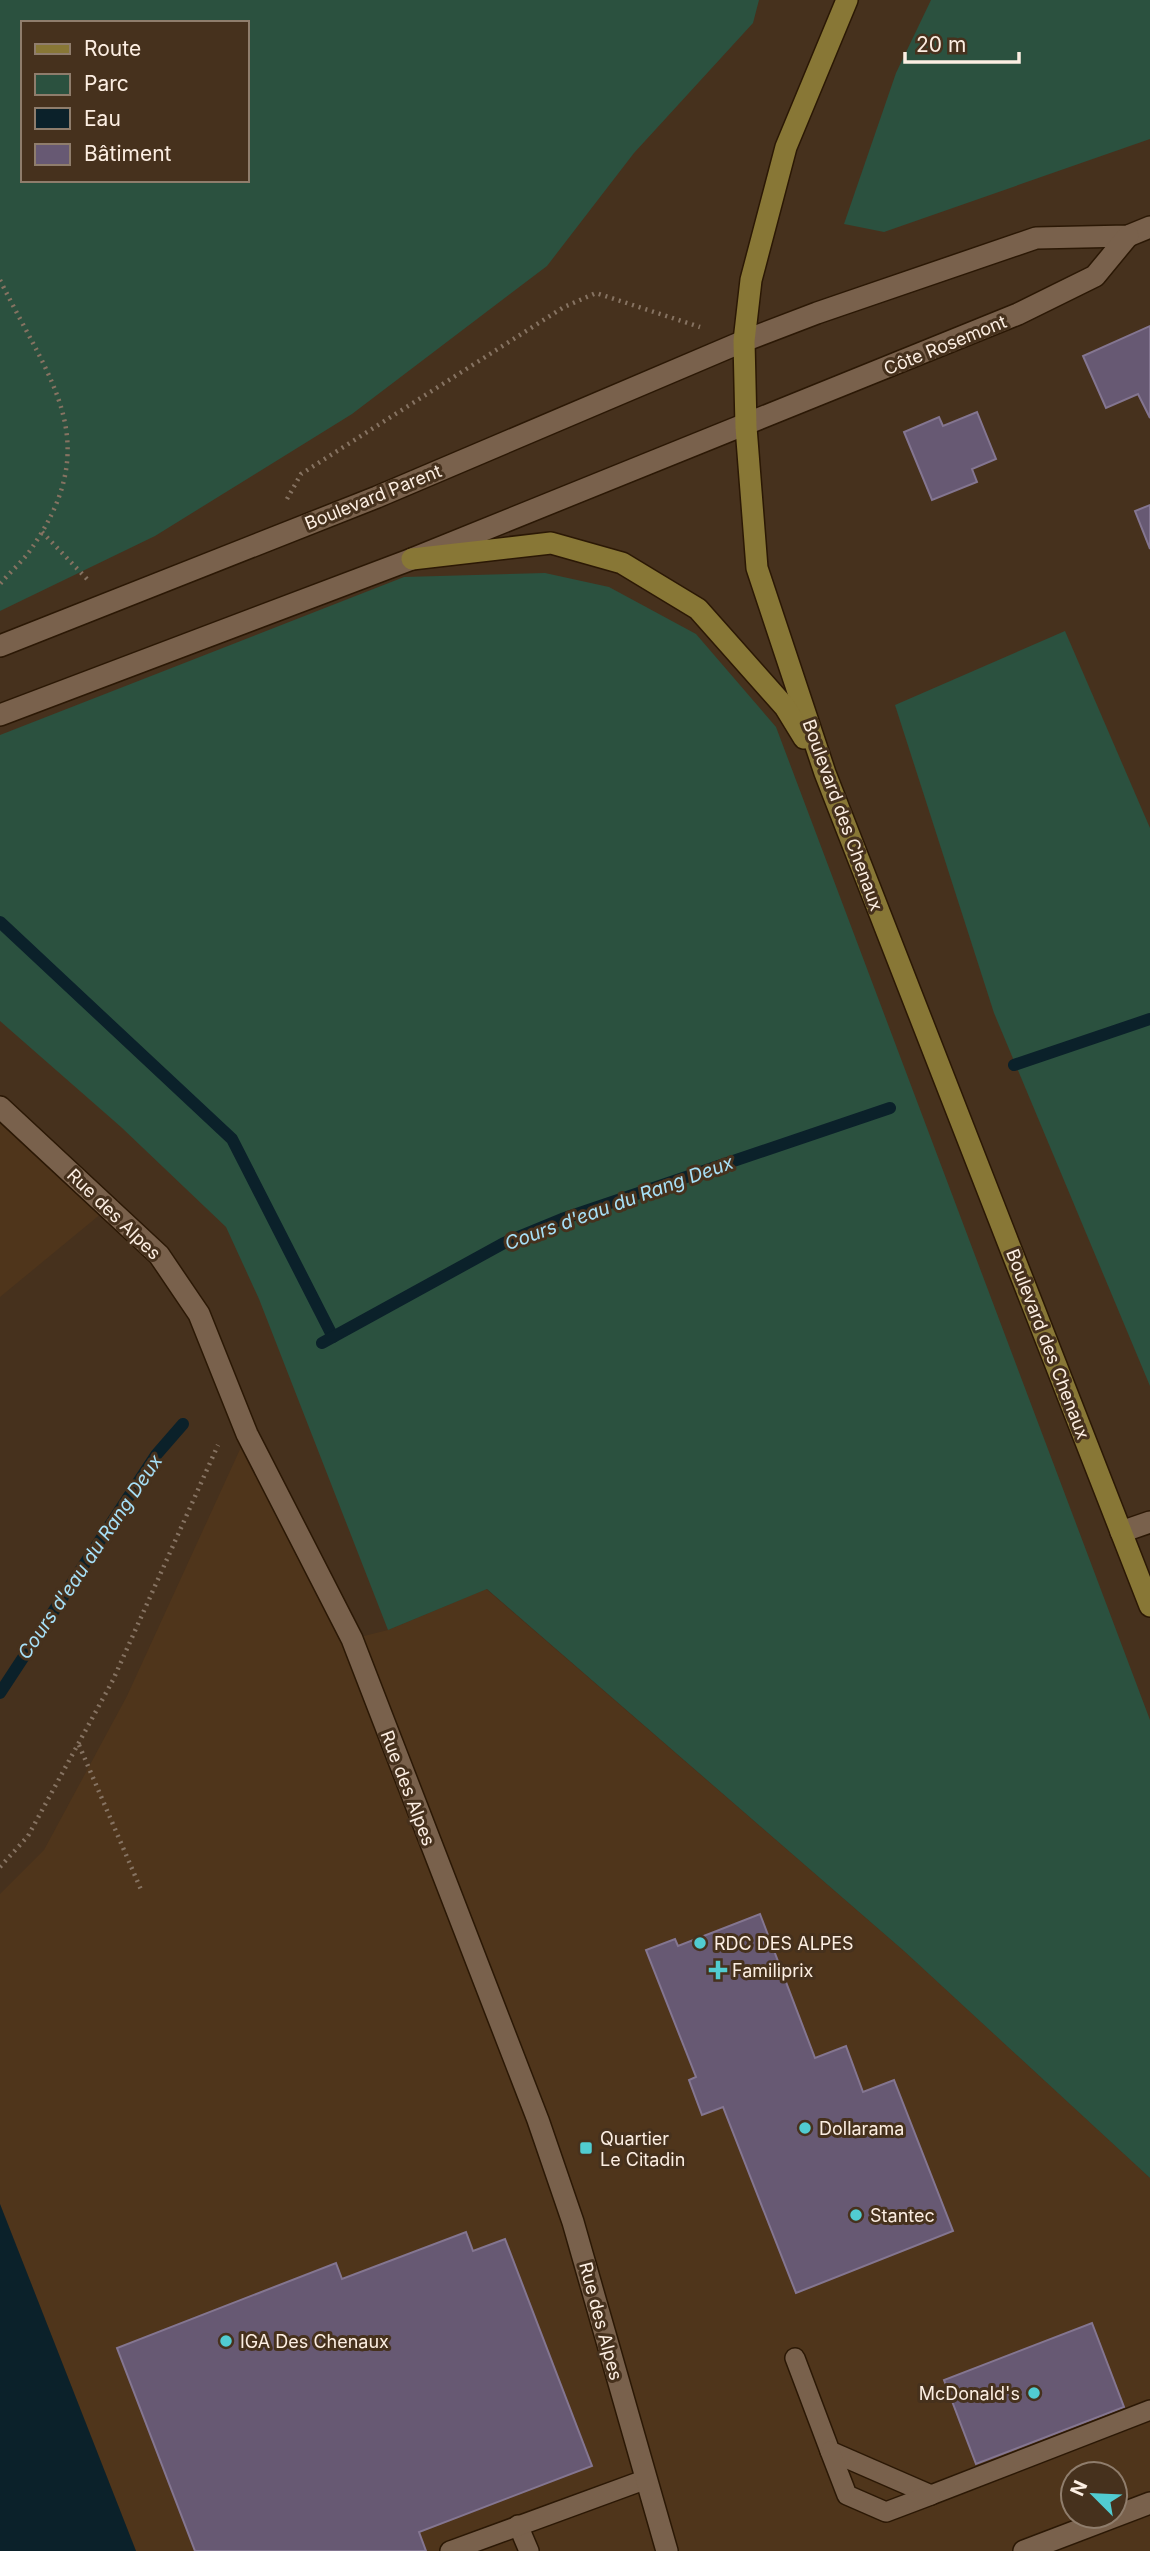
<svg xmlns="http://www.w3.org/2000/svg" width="1150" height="2551" viewBox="0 0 1150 2551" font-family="Inter,sans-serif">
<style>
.built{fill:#4f351b;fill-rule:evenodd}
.green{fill:#2b513f;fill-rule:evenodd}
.water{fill:#0b212a}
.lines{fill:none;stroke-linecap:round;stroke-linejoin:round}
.stream{stroke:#0b212a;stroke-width:12}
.building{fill:#675973;stroke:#847691;stroke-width:2}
.service-casing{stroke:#2b1805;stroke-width:22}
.minor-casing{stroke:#2b1805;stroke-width:24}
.tertiary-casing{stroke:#2b1805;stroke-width:24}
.secondary-casing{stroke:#2b1805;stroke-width:24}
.path{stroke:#867362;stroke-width:4.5;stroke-dasharray:2 5;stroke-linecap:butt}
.service{stroke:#79614c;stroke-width:19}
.minor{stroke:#79614c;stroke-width:21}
.tertiary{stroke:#79614c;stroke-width:21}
.secondary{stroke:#887736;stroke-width:21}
.poi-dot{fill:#51ccd1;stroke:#46311d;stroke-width:2.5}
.labels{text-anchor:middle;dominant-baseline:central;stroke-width:6;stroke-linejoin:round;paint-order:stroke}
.street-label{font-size:18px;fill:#fceee2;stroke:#46311d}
.poi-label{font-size:18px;fill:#fceee2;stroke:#46311d;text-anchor:start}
.water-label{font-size:19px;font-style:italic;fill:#a7e0f7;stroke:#46311d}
</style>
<rect width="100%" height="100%" fill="#46311d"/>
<g class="built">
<polygon points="0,1107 108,1208 0,1297"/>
<path d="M247 1434 352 1639 388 1630 486 1589 904 1951 1150 2178V2551H136L0 2204V1894L44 1850 127 1696ZM1073 2474H1115V2516H1073Z"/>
</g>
<g class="green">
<path d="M0 0H759L753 23 634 153 547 266 352 414 155 536 0 611ZM23 23H247V180H23Z"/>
<polygon points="931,0 1150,0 1150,139 884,232 844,224 896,73"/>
<polygon points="545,573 609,587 696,634 776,727 1150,1720 1150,2178 904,1951 487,1589 388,1630 259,1299 226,1227 121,1127 0,1021 0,735 404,577"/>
<polygon points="1065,631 1150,828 1150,1386 994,1013 895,705"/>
</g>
<polygon class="water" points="0,2204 136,2551 0,2551"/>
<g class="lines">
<g class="stream">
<polyline points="0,922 232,1139 333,1337"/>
<polyline points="1014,1065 1150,1019"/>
<polyline points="322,1343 504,1243 562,1219 890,1108"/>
<polyline points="0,1693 156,1455 183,1424"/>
</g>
</g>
<g class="building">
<polygon points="1150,326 1150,418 1138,394 1106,408 1083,356"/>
<polygon points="977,412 996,459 972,469 977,482 932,500 904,432 939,417 943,426"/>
<polygon points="1150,505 1150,549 1135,511"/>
<polygon points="760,1914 815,2058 846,2046 863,2092 894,2080 953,2231 796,2293 723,2107 702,2115 689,2080 696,2077 646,1950 675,1939 678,1946"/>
<polygon points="466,2232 473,2251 505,2239 592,2466 419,2532 426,2551 195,2551 117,2348 336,2263 342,2279"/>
<polygon points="1092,2323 1124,2407 976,2464 944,2380"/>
</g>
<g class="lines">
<g class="service-casing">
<g id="service">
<polyline points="795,2358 830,2451 931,2495 1150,2410"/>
<polyline points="830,2451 847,2495 886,2512 931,2495"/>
<polyline points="518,2525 529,2551"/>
<polyline points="450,2551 644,2480"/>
</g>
</g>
<g class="minor-casing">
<g id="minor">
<polyline points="0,1107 159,1255 199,1314 247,1434 352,1639 538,2120 573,2222 667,2551"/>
<polyline points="1121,1532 1150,1522"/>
<polyline points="1024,2551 1150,2503"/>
</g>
</g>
<g class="tertiary-casing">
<g id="tertiary">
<polyline points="0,646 377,497 744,341 817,313 1036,238 1128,236 1150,227"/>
<polyline points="0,715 412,559 1018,314 1095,276 1128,236"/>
</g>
</g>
<g class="secondary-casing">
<g id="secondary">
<polyline points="847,0 786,147 751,280 744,341 746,427 757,568 825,773 1150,1606"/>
<polyline points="412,559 551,543 622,563 698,609 785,707 804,738"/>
</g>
</g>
<g class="path">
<path d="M0 280C51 384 107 442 29 552 21 563 9 573 0 584"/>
<polyline points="287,499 301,474 564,307 596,293 700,327"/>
<polyline points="42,532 87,579"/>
<polyline points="79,1745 142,1892"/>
<polyline points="0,1867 28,1836 113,1680 218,1445"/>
</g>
<use href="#service" class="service"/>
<use href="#minor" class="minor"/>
<use href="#tertiary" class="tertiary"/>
<use href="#secondary" class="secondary"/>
</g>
<g class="poi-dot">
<circle cx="700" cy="1943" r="7"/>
<path d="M714.5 1959.5h7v7h7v7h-7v7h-7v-7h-7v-7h7z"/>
<circle cx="805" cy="2128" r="7"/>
<rect x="579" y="2141" width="14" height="14" rx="3.5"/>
<circle cx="856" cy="2215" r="7"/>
<circle cx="226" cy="2341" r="7"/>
<circle cx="1034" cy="2393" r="7"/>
</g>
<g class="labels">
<g class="street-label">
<text transform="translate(945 345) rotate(-22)">Côte Rosemont</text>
<text transform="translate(373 497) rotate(-22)">Boulevard Parent</text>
<text transform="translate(843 815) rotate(70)">Boulevard des Chenaux</text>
<text transform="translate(114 1214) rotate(44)">Rue des Alpes</text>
<text transform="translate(1048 1344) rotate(69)">Boulevard des Chenaux</text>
<text transform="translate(408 1788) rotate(69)">Rue des Alpes</text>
<text transform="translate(601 2321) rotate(75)">Rue des Alpes</text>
</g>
<g class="poi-label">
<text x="714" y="1943">RDC DES ALPES</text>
<text x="732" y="1970">Familiprix</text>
<text x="819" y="2128">Dollarama</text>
<text x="600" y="2138">Quartier<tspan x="600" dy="21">Le Citadin</tspan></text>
<text x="870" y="2215">Stantec</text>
<text x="240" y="2341">IGA Des Chenaux</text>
<text x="1020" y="2393" text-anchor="end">McDonald's</text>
</g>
<g class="water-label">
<text transform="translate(619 1203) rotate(-20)">Cours d'eau du Rang Deux</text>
<text transform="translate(90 1557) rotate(-56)">Cours d'eau du Rang Deux</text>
</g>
</g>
<rect x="21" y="21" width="228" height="161" fill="#46311d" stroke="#8f7d6c" stroke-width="2"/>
<rect x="35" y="44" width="35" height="10" fill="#887736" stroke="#8f7d6c" stroke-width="2"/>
<text x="84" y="56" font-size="21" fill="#fceee2">Route</text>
<rect x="35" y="74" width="35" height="21" fill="#2b513f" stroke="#8f7d6c" stroke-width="2"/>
<text x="84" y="91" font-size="21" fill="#fceee2">Parc</text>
<rect x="35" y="108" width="35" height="21" fill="#0b212a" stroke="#8f7d6c" stroke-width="2"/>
<text x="84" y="126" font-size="21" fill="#fceee2">Eau</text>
<rect x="35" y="144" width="35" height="21" fill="#675973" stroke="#8f7d6c" stroke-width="2"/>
<text x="84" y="161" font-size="21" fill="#fceee2">Bâtiment</text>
<g transform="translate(1094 2495) rotate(294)"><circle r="33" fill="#46311d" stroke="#8f7d6c" stroke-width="2"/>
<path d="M0-5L12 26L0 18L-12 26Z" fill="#51ccd1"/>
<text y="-10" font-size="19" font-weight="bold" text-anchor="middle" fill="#fceee2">N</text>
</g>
<path d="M905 52v10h114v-10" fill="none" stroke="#fceee2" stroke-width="3.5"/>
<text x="916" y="52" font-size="21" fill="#fceee2" stroke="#46311d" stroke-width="5" paint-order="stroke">20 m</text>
</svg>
